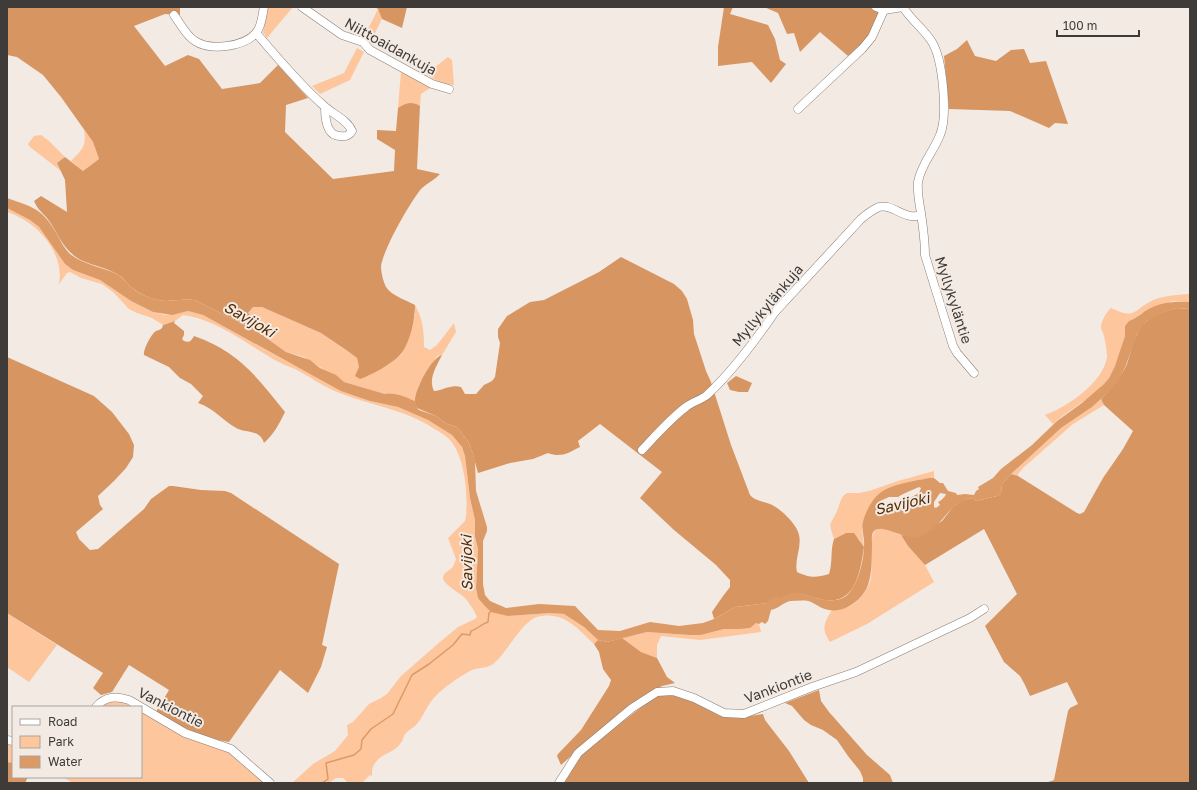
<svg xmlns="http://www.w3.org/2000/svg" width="1197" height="790" viewBox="0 0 1197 790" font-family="'Golos Text',sans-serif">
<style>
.green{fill:#fdc69d}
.forest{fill:#d79562}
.water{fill:#dc9a67;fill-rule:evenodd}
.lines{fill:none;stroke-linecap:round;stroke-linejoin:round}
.stream{stroke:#dc9a67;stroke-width:1.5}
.minor-casing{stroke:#867e78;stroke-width:9}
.minor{stroke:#fff;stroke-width:8}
.labels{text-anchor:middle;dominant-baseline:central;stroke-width:4;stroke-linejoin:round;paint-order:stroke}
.street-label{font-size:14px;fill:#3e3b38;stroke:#f3eae4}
.water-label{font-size:15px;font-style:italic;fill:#542a00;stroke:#f3eae4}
</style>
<rect width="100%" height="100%" fill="#f3eae4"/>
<g class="green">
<polygon points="268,7 293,7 267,38 263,32"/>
<polygon points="378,9 382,19 372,39 365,35"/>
<polygon points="357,48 364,52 350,80 320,94 312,86 344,73"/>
<polygon points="448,57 452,60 454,85 440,83 426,74"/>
<path d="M401 72 432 87 421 94 420 106C413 101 406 103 398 108Z"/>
<path d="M84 130 93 142 99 159 83 171 71 161C82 150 87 146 84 130Z"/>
<polygon points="41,135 49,141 65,157 57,163 61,171 30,147 28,144 34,136"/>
<path d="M7 208 30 220 39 227 65 264 73 270 100 280 131 301 153 312 166 315 188 311 203 315 290 363 370 401 398 407 428 420 452 435 462 447 465 456 470 498 475 520V537L478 549 476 588 478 598 508 616 550 613 564 614 584 627 598 640 594 644C577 628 563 610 537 617 522 621 507 653 493 664 486 669 476 667 468 672 456 679 437 692 430 703 425 710 422 719 415 726 411 729 407 731 404 736 403 739 402 742 400 744 394 753 382 753 376 762 372 766 372 771 372 776L370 775 362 783H348L343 778H336L329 783H292L313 764 335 751 348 735 347 725 353 722 369 704 381 698 387 694 401 676 441 641 458 627 475 619 477 617C474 610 470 604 465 598 460 593 442 584 443 577 444 572 449 571 452 568 454 565 455 562 456 559L448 538 465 521 466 516C468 494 465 454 448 438 444 434 438 431 433 428 404 409 369 405 337 392 322 386 309 376 295 369 287 366 280 363 273 359 246 343 215 319 183 315L175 321 163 325 152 318 137 313 129 309 113 292 102 284 81 278 70 272 67 273 59 284C65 252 36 221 7 212Z"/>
<path d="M1190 294V302L1173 301 1140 314 1135 320 1129 321C1125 326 1126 330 1125 336 1122 349 1117 365 1110 376 1098 396 1070 408 1053 424L1045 415C1067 407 1103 383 1107 357 1107 350 1105 339 1103 333 1102 331 1101 329 1101 327 1101 321 1107 311 1111 308 1118 311 1126 315 1132 313 1138 311 1143 305 1148 303 1161 295 1176 295 1190 294Z"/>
<path d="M415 305C423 319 424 331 424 347L430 350 437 345 454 323 456 332 442 355 437 356 419 385 415 401C405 397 396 392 385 394L344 382 304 357 286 352 258 332 260 328 248 313 253 307H262L321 333 357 358 359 366 368 376 401 355 415 315Z"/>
<polygon points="1101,399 1104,405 1073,424 1023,468 1018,474 1018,476 1011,474 1061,428 1092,407"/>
<path d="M934 471V478H929L888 488 862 529 864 547 859 539 846 533 834 539C828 521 830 526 837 511 839 506 840 501 843 496L847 493H859L869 491 898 481Z"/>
<path d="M878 528H884L901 535 908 546 925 565 934 582 867 624 830 642C821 628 824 623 832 610 842 610 851 607 858 600 863 595 867 589 870 582 875 568 865 537 878 528Z"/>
<polygon points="7,613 57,645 29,682 7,667"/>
<polygon points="756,623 759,624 761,632 700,640 661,636 657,645 657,658 641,652 622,638 647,632 689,635 701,635 724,629 739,629"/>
<polygon points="109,700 117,700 133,707 101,707"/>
<polygon points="141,711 230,753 241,761 264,783 73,783 63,777 141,777"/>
<polygon points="7,745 13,745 13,763 7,762"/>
</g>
<g class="forest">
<path d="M7 7H180V15L165 14 134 26 165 66 188 55 199 59 222 89 260 83 278 65 308 98 286 105 285 132 333 179 394 171 395 150 377 139V130L396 131 398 108C406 103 412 101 420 106L417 169 440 174C435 180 427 183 421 189 409 204 384 248 381 266 381 272 383 281 386 287 392 296 406 300 415 305 415 319 410 344 400 355 391 364 372 375 360 379L355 376 359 367 357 358 346 350 321 333 262 307H253L248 313C254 318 261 322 258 332L197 301C184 297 171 303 158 300 147 298 136 292 128 284 126 282 123 278 120 276 111 269 94 266 83 261 63 252 59 234 47 218 41 211 38 210 34 201L41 196 67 212 65 180 57 163 65 157 83 171 99 159 93 142 61 97 43 75 17 57 7 55Z"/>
<polygon points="375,7 407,7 402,28 382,19 378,9"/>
<polygon points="724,7 733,7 730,14 768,25 775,39 780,60 786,64 771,83 752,62 718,66 718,47"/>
<path d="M764 7H870L881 13C871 33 866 42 848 56L820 32 800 52 794 33 787 34 778 13Z"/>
<polygon points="967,40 975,56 996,61 1011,50 1024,49 1030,63 1046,61 1068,124 1055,123 1049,128 1010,111 949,109 944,56 957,49"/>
<path d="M621 257 674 284 682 291 687 299 693 320 694 334 706 371 711 382 731 445 750 495C755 501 763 501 770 504 780 508 797 524 799 535 802 547 794 560 797 572 811 578 815 578 829 574 833 562 830 551 834 539L846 533H854L864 547C860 573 855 608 820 599 810 597 802 593 793 593L783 598H779L767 603 735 607 714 619 712 612 723 596 730 587V580L716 565 674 530 640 498 662 472 600 424 578 441 580 447C568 453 561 458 548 453L533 459 510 463 478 473 472 451 468 441 457 427 447 424 436 416 417 408C416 406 415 404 415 402 414 391 431 358 442 355 436 367 428 379 434 391 444 390 451 384 461 387L465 394H476L484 385 492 381 495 377 500 343 498 337V329L507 316 530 302 544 300 599 272Z"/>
<path d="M1177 308 1190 309V783H1045L1054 780 1068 711 1070 708 1078 704 1067 682 1030 696 1025 685 1020 676 1004 662 985 626 1017 594 984 529 925 565 908 546 901 535 914 537 942 521 953 507 963 500 973 498 976 501 997 496 1001 493 1002 484 1011 474 1018 476 1077 513 1080 514 1084 512 1103 478 1123 449 1133 431 1104 405 1101 399C1112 389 1121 377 1127 364 1132 349 1134 333 1146 322 1154 314 1167 311 1177 308Z"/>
<path d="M175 321 174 323 184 331V335L182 339 184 341C190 343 191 341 194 336 238 351 257 377 285 412 279 424 274 434 264 443 260 430 249 433 238 429 224 422 214 408 198 403L203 396 191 384 180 378 169 367 144 355C143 350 151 334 156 331 158 330 160 330 162 328L163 325Z"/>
<path d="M7 357 94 396 112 412 129 434 134 445 133 457 126 468 115 480 98 496 100 505 103 509 76 532 79 539 90 550 98 549 144 509 151 499 169 486H173L201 490 225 491 231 493 339 564 322 645 327 647 321 667 308 693 280 670 229 742C202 738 179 726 156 712L169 690 129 665 112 692 101 695 93 688 103 673 7 613Z"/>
<polygon points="736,376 752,383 748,392 739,392 730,390 727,383"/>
<polygon points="622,638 641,652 657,658 667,677 675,683 662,686 623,710 561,765 557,756 558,754 581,730 609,686 611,680 603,669 599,652 594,644 598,640 607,642"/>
<polygon points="819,690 821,701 829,712 867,755 890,775 893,783 863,783 863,778 860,771 848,756 837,740 823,730 811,725 804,720 792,706 785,703"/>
<polygon points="673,694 692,701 720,716 737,718 763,714 765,720 789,751 809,783 561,783 579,757 604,736 657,695"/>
<polygon points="7,762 13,763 13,777 28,777 25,783 7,783"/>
</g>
<path class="water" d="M7 198C31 207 41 207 55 231 60 239 63 247 70 254 84 265 102 267 117 274 122 277 125 281 129 285 136 292 147 298 158 300 172 303 184 297 197 301L258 332 286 352 310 360 320 368 336 375 344 382 385 394C396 392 405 397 415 401L417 408 419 410 436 416 447 424 457 427 468 441 472 451 475 461 476 491 487 527V531L483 541V584L485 595 490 601 506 608 539 604 575 606 598 630 620 631 650 622 679 626 703 623 714 619 735 607 767 603 774 596C782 600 785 597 792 592 809 594 824 604 840 599 856 595 864 561 864 546 865 538 861 530 863 522 865 513 872 499 880 493 891 484 915 481 929 478H934L940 483H943L948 491 956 493 957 495 965 494 974 495 976 491 979 489 978 487 993 478 1001 469 1032 445 1057 421 1082 403 1104 384 1109 378 1115 366 1125 336V326L1129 321C1136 319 1140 314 1147 310 1161 302 1174 301 1190 302V309L1177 308 1162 313 1147 321 1137 334 1126 365 1120 378 1112 389 1092 407 1061 428 1011 474 1002 484 1001 493 997 496 976 501 973 498C949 502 947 520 928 532 926 533 923 536 921 537 906 542 883 522 874 531 871 534 872 541 872 545 871 569 874 591 851 605 843 611 831 612 822 608 818 606 813 602 808 601 803 600 796 601 790 601 784 602 778 609 771 610L768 621 765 624 762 622 759 624 756 623 750 628 739 629H724L701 635H689L647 632 607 642 598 640 584 627 564 614 550 613 508 616 491 612 484 605 478 598 476 588 478 549 475 537V520L470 498 465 456 462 447 452 435 428 420 398 407 370 401 341 391 203 315 188 311 172 315 153 312 131 301 100 280 73 270 65 264 39 227 30 220 7 208ZM919 487 921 488 919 493 904 501 891 513 888 512 880 504V501L889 497H898L903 494ZM940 493 946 494C945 497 941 501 938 502L940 505 936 508 934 507V502Z"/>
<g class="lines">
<path class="stream" d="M322 783 328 779 326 763 354 755 361 749 362 740 371 729 393 714 412 675 429 664 453 645 462 634 470 635 471 631C478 629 481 624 488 622L489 613 492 611"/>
<g class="minor-casing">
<g id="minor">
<polyline points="302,7 342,35 363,42 370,50 432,84 449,89"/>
<polyline points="876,7 884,10 903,7"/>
<path d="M903 7C911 20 924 29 932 42 943 60 948 116 940 135 934 151 921 164 918 182 917 192 919 202 921 213 923 227 925 241 925 255L953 346 957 353 974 373"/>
<path d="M174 15C180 23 186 36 195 41 210 51 244 47 256 33 262 26 262 16 264 7"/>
<path d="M256 33C278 58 298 83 323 105 332 114 347 119 352 131 349 136 345 137 340 136 326 136 325 118 325 107"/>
<polyline points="798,109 862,49 872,37 884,10"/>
<path d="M642 450C656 435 670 419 686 407 692 402 701 400 707 395 733 371 755 341 775 312L861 219C867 214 872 210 879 207 893 203 904 221 921 215"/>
<path d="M96 707C105 696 116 696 129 700L185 733 231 749 270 783"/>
<polyline points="7,740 13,741"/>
<polyline points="559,783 578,753 632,708 657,692 673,691 694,698 724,713 744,714 812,687 856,672 970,618 984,609"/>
</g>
</g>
<use href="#minor" class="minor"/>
</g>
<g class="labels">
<g class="street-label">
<text transform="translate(391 46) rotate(29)">Niittoaidankuja</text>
<text transform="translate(954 300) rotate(72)">Myllykyläntie</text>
<text transform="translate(767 305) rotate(-50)">Myllykylänkuja</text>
<text transform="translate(778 686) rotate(-21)">Vankiontie</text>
<text transform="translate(171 707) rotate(27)">Vankiontie</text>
</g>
<g class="water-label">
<text transform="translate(250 319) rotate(30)">Savijoki</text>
<text transform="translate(902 503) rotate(-13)">Savijoki</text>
<text transform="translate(466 563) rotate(-91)">Savijoki</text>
</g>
</g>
<rect width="1197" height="790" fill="none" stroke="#3e3b38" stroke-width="16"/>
<rect x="12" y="706" width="130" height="72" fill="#f3eae4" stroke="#aba49f"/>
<rect x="20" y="719" width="20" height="6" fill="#ffffff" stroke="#aba49f"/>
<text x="48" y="726" font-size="12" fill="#3e3b38">Road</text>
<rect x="20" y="736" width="20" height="12" fill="#fdc69d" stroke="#aba49f"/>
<text x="48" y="746" font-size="12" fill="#3e3b38">Park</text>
<rect x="20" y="756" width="20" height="12" fill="#dc9a67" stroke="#aba49f"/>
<text x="48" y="766" font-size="12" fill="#3e3b38">Water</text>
<path d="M1057 30v6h82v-6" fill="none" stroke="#3e3b38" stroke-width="2"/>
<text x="1063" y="30" font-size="12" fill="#3e3b38" stroke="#f3eae4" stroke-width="3" paint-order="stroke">100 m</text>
</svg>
